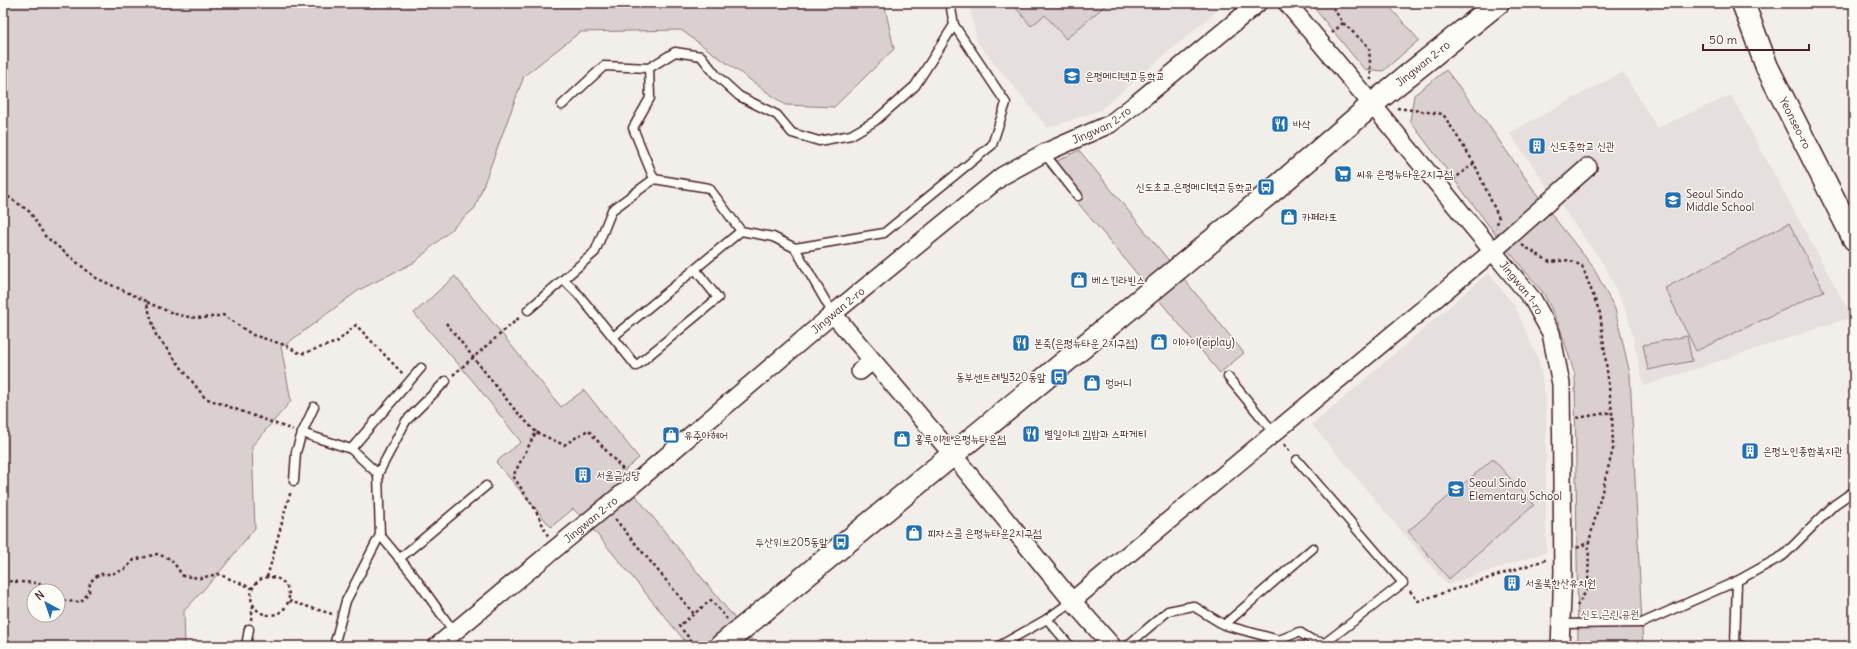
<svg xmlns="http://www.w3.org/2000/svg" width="1857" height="649" viewBox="0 0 1857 649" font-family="Delius,'Poor Story',sans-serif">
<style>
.built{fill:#e5dfdd}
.green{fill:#d9d0cf;stroke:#92787d;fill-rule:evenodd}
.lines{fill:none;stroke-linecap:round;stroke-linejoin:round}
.lane-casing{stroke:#4a1f2b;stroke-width:11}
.street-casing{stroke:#4a1f2b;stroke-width:20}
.secondary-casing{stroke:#4a1f2b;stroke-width:25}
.path{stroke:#4a1f2b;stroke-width:2.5;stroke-dasharray:3 3;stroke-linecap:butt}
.lane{stroke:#fdfcf7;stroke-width:8}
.street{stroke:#fdfcf7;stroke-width:17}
.secondary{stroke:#fdfcf7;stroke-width:22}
.labels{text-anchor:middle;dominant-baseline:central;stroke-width:3;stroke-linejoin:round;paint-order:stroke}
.street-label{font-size:11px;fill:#4a1f2b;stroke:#fdfcf7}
.poi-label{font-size:11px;fill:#4a1f2b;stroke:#fdfcf7;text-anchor:start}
.park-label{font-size:11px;fill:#6e4b54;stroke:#fdfcf7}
</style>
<rect width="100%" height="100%" fill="#f2efeb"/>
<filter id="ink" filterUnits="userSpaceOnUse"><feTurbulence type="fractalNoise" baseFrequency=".025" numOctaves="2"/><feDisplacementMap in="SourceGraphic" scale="8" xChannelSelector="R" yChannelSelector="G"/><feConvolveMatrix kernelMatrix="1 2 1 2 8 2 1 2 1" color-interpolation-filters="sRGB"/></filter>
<g filter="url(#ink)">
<g class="built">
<polygon points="969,3 1226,3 1100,110 1048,128 977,42"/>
<polygon points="1623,72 1657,128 1731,95 1852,317 1644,386 1628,316 1606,268 1509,133"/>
<polygon points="1488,273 1515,306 1539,361 1546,401 1546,552 1447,585 1312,425"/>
</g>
<g class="green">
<path d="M3 3H884L894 49 834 107 785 105 681 30 580 32 524 76 475 208 415 262 359 290 285 345 281 346 291 401 252 446 255 528 218 574 184 611 185 646H3ZM34 591H58V615H34Z"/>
<polygon points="1012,3 1108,3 1066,39 1045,15 1031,26"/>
<polygon points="1310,3 1386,3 1419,40 1383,71 1364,69"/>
<polygon points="1446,70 1484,119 1545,206 1593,267 1615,309 1630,374 1643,646 1578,646 1575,375 1559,325 1544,294 1502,243 1410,121 1414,95"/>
<polygon points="1079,150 1244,353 1220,373 1047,166"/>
<polygon points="1789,223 1824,291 1696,351 1665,288"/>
<polygon points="455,276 561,407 584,390 639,458 619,475 757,646 689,646 587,522 573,509 551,527 496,462 521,442 473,381 414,313"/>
<polygon points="1687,336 1692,361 1648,370 1643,345"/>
<polygon points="1493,459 1534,505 1449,579 1408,531"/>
</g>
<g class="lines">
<g class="lane-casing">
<g id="lane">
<polyline points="649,68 650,98 633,128 654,179"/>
<polyline points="562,105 604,66 649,68 675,52 701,56 716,75 739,96 777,115 792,133 819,141 851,135 875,121 915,86 954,25"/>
<polyline points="1044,153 1078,196"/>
<polyline points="795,248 833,314"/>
<polyline points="564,280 578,294 613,337 741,231"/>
<polyline points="528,310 595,252 612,210 654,179 709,188 741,231 773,237 795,248 884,233 992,145 1006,103 954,25 950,3"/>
<polyline points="613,337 636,366 718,298 695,269"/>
<polyline points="1228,377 1275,434"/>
<polyline points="302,433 351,449 378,474"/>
<polyline points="351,449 421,368"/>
<polyline points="294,481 296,452 302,433 314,407"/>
<polyline points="380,535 414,576 454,632"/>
<polyline points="399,559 486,486"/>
<polyline points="1737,581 1735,645 1743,646"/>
<polyline points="1047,619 1070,646"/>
<polyline points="1561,624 1642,623 1737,581 1784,555 1834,505 1854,491"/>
<polyline points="1224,625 1313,548"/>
<polyline points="246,646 249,629"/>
<polyline points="334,646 346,601 380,535 378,474 406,421 446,381"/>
<polyline points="999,646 1047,619 1072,601"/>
<polyline points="1127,646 1168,611 1193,606 1224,625 1279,640 1299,632 1312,640 1325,643 1403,583 1297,460"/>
</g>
</g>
<g class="street-casing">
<g id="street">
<path id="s1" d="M1287 3 1380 114 1533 300 1551 333 1561 384 1563 571 1560 646"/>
<polyline points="833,314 953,455 1072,601 1112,646"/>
<polyline points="860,371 872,361"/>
<polyline points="1072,601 1493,251 1588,167"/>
<path id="s2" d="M437 646 635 483 840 308 1002 176 1044 153 1110 124 1138 102 1258 3"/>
</g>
</g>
<g class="secondary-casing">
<g id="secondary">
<path id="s3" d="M1743 3 1767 67 1854 239"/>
<path id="s4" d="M721 646 1278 186 1381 97 1498 3"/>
</g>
</g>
<g class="path">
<polyline points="1330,3 1343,23 1369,47 1371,80"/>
<polyline points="1332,33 1343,23"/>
<polyline points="1397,108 1443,114 1474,163 1499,218 1496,227"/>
<polyline points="1453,180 1474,163"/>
<polyline points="3,193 30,212 45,236 96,278 146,301 156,335 205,398 293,430"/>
<polyline points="1522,245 1550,262 1569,260 1582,266 1600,313 1612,412 1613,449 1589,542 1588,588 1577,606"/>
<path d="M147 302C175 315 191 322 223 315L253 335 285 345 301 354 337 342 356 325 403 374"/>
<polyline points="446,323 515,410 536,432"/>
<polyline points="453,375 520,317"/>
<polyline points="1577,418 1612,412"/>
<polyline points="1284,444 1291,453"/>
<polyline points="615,519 694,614"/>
<polyline points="548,536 535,509 513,476 536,432 564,445 588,430 625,472"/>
<polyline points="1577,548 1589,542"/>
<circle cx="270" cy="596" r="19"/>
<path d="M267 577C276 548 282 519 291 491"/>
<polyline points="3,581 38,583 48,591"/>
<polyline points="1410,591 1418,601 1548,559"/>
<polyline points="58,598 66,601 81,602 89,592 90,582 99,574 111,574 124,570 134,560 157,554 171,559 183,576 200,578 218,574 252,588"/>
<polyline points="289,601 332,614"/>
<polyline points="251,620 253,606"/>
<polyline points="1575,640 1584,646"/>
<polyline points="3,643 6,646"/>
<polyline points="696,646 679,626 711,600 727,619"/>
</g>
<use href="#lane" class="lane"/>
<use href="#street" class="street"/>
<use href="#secondary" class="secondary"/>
</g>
</g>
<defs>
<g id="school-square" transform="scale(0.9)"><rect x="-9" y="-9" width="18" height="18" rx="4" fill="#1f6fb2" stroke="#fdfcf7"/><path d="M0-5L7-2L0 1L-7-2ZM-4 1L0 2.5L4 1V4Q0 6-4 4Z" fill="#fff"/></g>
<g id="restaurant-square" transform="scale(0.9)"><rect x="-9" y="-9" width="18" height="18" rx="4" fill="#1f6fb2" stroke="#fdfcf7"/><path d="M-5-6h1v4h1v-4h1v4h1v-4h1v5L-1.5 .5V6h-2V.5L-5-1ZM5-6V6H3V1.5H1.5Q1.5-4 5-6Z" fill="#fff"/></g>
<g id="building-square" transform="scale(0.9)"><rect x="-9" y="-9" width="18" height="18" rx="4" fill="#1f6fb2" stroke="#fdfcf7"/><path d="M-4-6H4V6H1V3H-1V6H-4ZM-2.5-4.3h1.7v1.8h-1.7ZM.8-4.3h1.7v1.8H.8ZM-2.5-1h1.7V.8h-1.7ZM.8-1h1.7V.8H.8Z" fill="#fff"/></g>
<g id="supermarket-square" transform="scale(0.9)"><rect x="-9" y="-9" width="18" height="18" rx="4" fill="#1f6fb2" stroke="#fdfcf7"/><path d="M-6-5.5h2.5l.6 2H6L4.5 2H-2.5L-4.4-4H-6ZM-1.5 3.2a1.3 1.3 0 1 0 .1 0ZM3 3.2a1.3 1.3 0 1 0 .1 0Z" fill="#fff"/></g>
<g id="bus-square" transform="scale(0.9)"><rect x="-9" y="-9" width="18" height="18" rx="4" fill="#1f6fb2" stroke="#fdfcf7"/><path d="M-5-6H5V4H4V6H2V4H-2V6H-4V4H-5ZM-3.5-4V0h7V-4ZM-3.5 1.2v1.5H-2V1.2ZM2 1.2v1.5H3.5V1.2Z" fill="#fff"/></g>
<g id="shop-square" transform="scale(0.9)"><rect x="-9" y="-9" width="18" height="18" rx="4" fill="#1f6fb2" stroke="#fdfcf7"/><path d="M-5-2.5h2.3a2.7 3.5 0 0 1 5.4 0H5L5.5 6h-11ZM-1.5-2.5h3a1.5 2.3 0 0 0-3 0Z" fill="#fff"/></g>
</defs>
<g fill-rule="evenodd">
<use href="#school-square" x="1072" y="76"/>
<use href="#restaurant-square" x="1280" y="124"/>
<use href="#building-square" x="1537" y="146"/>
<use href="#supermarket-square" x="1343" y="174"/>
<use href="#bus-square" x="1266" y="187"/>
<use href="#school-square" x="1673" y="200"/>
<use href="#shop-square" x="1289" y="217"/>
<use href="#shop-square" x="1079" y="280"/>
<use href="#shop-square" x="1159" y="342"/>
<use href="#restaurant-square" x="1021" y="343"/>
<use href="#bus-square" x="1059" y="377"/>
<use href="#shop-square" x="1092" y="383"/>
<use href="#restaurant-square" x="1031" y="434"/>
<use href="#shop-square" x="671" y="435"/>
<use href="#shop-square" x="902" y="439"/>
<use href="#building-square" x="1750" y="451"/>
<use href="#building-square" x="583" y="475"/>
<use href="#school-square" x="1456" y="489"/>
<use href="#shop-square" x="914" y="533"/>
<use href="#bus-square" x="841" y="542"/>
<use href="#building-square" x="1512" y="583"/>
</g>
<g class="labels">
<g class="street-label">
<text stroke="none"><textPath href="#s4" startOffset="912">Jingwan 2-ro</textPath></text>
<text stroke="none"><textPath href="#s3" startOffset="131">Yeonseo-ro</textPath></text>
<text stroke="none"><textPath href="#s2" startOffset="847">Jingwan 2-ro</textPath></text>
<text stroke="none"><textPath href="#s1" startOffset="369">Jingwan 1-ro</textPath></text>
<text stroke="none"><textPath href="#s2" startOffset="523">Jingwan 2-ro</textPath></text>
<text stroke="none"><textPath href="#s2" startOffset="199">Jingwan 2-ro</textPath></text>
</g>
<g class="poi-label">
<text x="1085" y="76">은평메디텍고등학교</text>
<text x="1293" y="124">바삭</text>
<text x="1550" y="146">신도중학교 신관</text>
<text x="1356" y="174">씨유 은평뉴타운2지구점</text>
<text x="1253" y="187" text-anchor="end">신도초교.은평메디텍고등학교</text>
<text x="1686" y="194">Seoul Sindo<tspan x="1686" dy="13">Middle School</tspan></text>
<text x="1302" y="217">카페라또</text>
<text x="1092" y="280">베스킨라빈스</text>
<text x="1172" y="342">이아이(eiplay)</text>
<text x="1034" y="343">본죽(은평뉴타운 2지구점)</text>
<text x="1046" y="377" text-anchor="end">동부센트레빌320동앞</text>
<text x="1105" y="383">멍머니</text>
<text x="1044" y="434">별일이네 김밥과 스파게티</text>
<text x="684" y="435">유주아헤어</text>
<text x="915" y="439">홍루이젠 은평뉴타운점</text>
<text x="1763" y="451">은평노인종합복지관</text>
<text x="596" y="475">서울금성당</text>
<text x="1469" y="483">Seoul Sindo<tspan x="1469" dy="13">Elementary School</tspan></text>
<text x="927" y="533">피자스쿨 은평뉴타운2지구점</text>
<text x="828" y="542" text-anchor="end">두산위브205동앞</text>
<text x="1525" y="583">서울북한산유치원</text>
</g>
<g class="park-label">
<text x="1610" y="614">신도 근린 공원</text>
</g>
</g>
<rect width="1857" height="649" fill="none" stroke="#fdfcf7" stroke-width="16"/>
<rect x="8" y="8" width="1841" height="633" fill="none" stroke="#4a1f2b" stroke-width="1.5" filter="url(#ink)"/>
<g transform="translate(46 603) rotate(320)"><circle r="19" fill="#fdfcf7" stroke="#b5a4a5"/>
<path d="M0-3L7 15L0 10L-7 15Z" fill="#1f6fb2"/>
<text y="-6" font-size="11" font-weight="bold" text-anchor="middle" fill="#4a1f2b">N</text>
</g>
<path d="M1703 44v6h106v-6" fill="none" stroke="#4a1f2b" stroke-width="2"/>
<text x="1709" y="44" font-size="12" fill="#4a1f2b" stroke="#fdfcf7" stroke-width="3" paint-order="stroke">50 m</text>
</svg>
